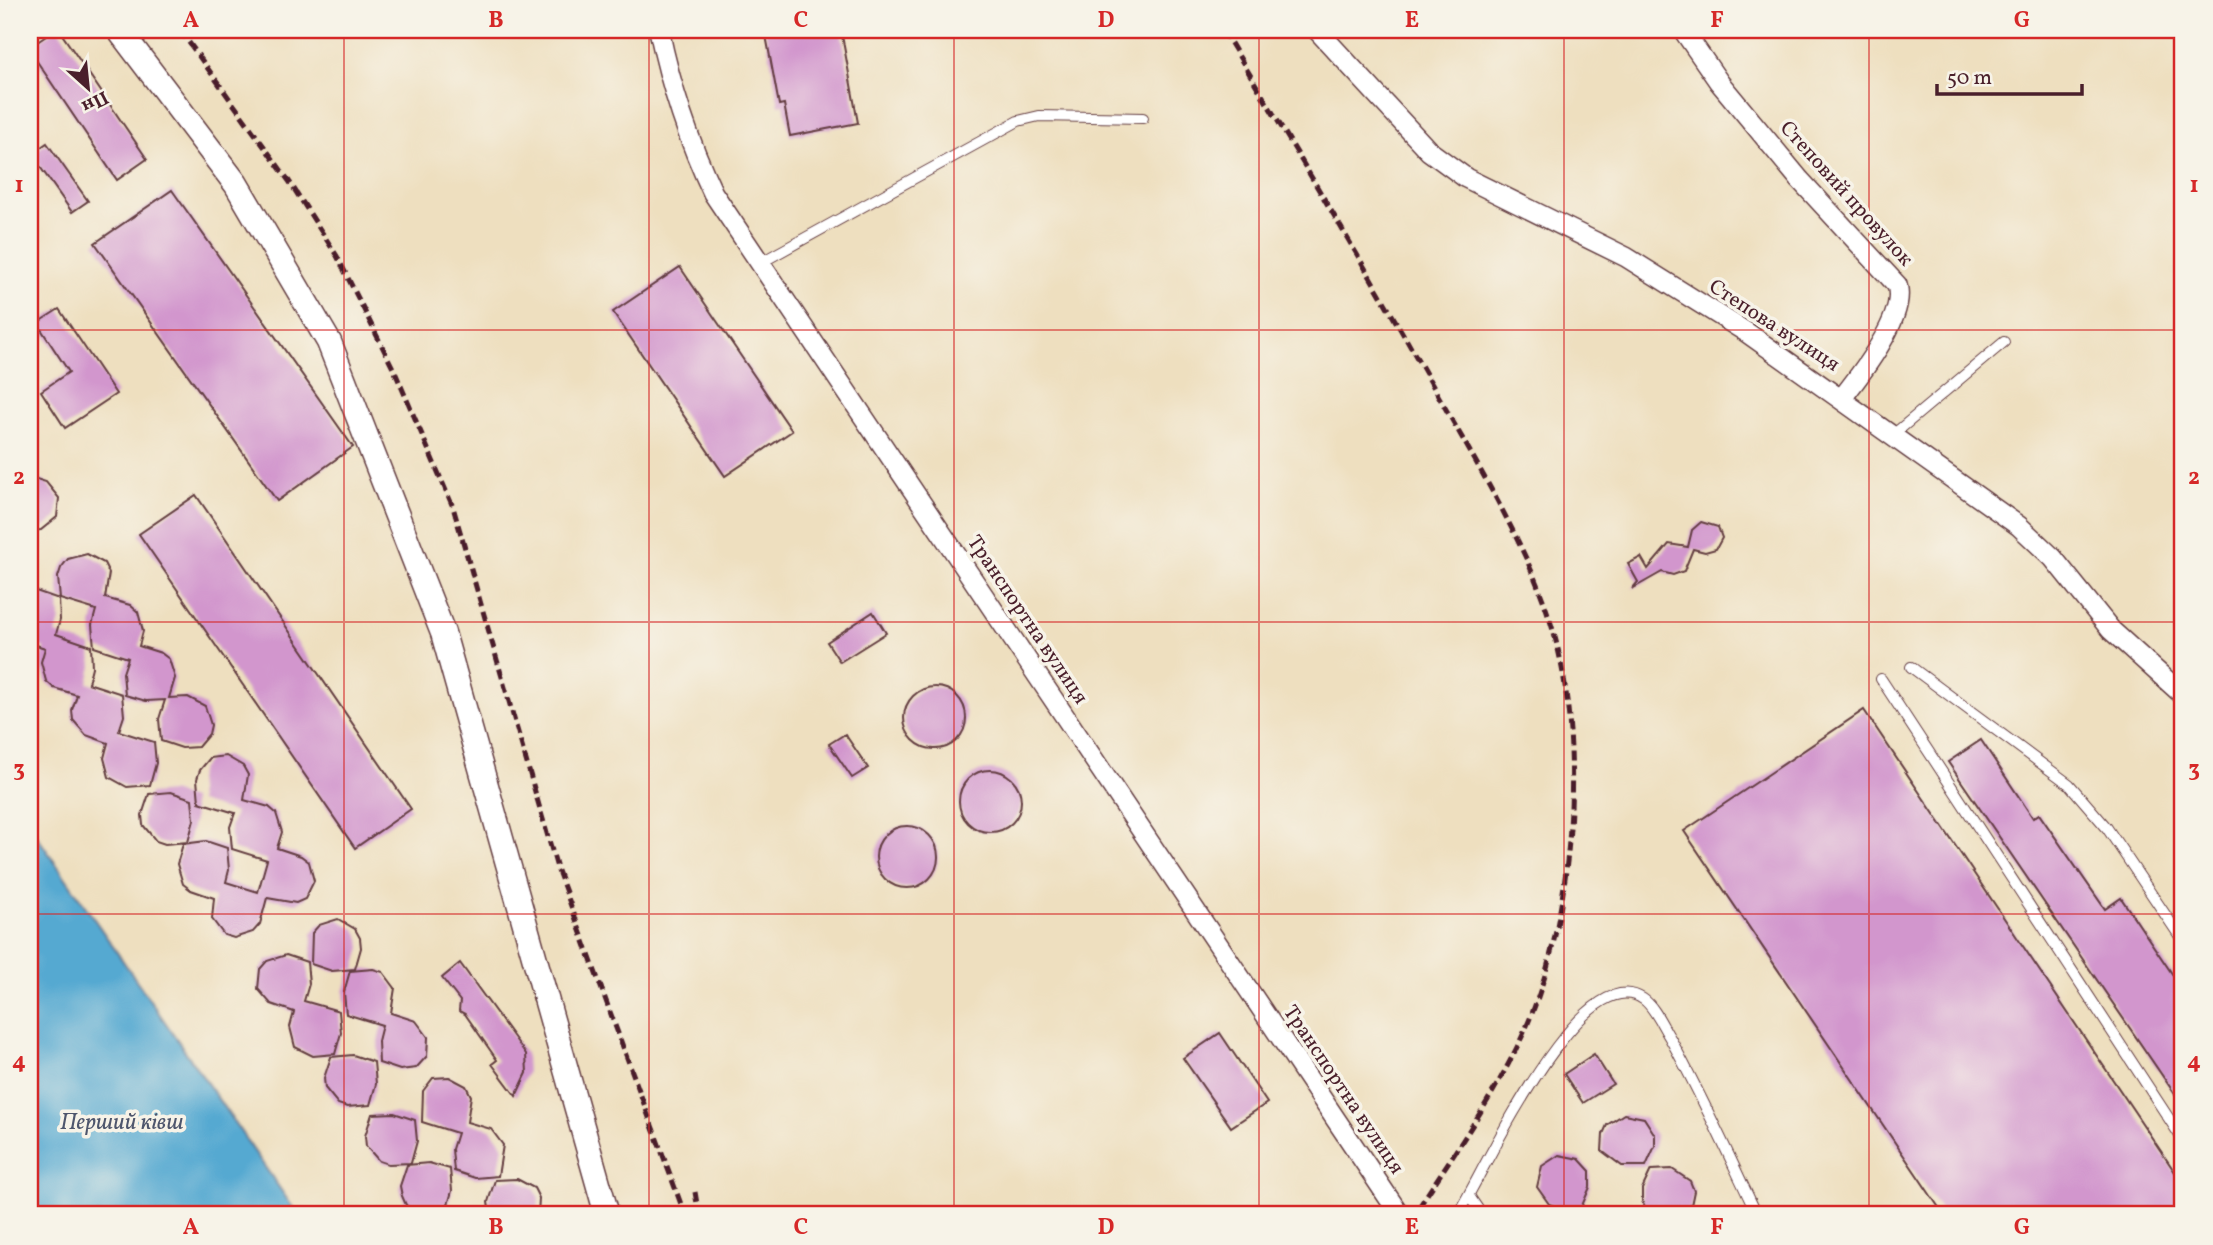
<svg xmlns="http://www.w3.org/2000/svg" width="2213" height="1245" viewBox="0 0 2213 1245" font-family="Vollkorn,serif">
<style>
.water{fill:#55a9d1;stroke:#50647e;stroke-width:2}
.building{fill:#d296cd}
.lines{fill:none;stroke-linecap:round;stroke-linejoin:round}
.service-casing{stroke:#633c41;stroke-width:12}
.minor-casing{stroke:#633c41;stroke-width:22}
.tertiary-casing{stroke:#633c41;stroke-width:27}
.service{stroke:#fff;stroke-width:10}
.minor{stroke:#fff;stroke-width:19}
.tertiary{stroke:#fff;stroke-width:24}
.rail{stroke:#4a1f2b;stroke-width:5;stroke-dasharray:10 5;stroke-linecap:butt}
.grid{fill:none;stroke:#d62828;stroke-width:2;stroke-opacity:0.55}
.labels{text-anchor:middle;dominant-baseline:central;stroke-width:7;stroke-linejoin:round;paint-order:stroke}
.street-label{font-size:21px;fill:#4a1f2b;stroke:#f7f3e8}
.water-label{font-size:23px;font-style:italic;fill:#4e566d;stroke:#f7f3e8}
.neatline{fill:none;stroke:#d62828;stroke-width:2.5}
.grid-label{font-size:23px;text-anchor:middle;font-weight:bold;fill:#d62828}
</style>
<rect width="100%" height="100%" fill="#f7f3e8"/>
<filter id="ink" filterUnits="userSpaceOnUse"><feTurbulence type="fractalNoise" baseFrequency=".0143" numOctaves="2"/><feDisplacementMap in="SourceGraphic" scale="14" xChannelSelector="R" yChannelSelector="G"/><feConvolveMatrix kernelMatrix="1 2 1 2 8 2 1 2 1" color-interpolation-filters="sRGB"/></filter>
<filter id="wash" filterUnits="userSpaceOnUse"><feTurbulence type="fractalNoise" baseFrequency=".00686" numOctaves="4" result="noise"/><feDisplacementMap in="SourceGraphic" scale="28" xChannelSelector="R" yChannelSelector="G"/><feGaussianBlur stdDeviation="1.57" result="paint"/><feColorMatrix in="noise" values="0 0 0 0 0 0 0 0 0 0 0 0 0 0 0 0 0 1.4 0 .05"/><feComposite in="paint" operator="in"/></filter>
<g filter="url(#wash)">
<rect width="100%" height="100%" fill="#eedfbf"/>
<polygon class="water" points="30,826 298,1215 30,1215"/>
<g id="blocks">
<g class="building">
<polygon points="55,30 59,30 147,159 117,180 30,51 30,47"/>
<polygon points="765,30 841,30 858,123 790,136 784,104 779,105"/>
<polygon points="47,143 88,201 72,212 31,154"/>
<polygon points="172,190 353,447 277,501 95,243"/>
<polygon points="680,267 792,431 725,476 613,312"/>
<polygon points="59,309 116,394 65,428 41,391 69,372 37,323"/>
<polygon points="30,477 46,482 59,498 57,517 41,530 30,531"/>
<polygon points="196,495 411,809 355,848 139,534"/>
<polygon points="1701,522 1718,527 1722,538 1716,549 1705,552 1693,549 1684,571 1673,575 1662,572 1632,589 1638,582 1628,564 1641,557 1648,569 1669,544 1688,547 1692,530"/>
<polygon points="87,554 104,563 109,573 105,598 130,605 138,612 143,631 139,646 161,653 169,659 175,678 169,698 188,697 205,706 211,725 209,734 198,747 182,748 161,741 159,719 165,700 146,701 125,695 123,673 128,658 94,647 92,625 96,610 60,599 58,577 61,568 68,559"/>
<polygon points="30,589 59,599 60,620 56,634 91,646 92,667 88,683 122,694 124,716 119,731 154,742 156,763 150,785 127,787 109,777 104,758 108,743 86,735 73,720 72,710 77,695 54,688 46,681 41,662 45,648 30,643"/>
<polygon points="873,612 886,633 840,662 827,642"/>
<circle cx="935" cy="718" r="31"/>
<polygon points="1864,710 2183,1184 2183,1205 2168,1215 1944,1215 1684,831"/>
<polygon points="845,734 868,768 852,778 829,744"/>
<polygon points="1981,740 2033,818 2039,814 2105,909 2121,898 2183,990 2183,1106 1948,762"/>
<polygon points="226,756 243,766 248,775 244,800 269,807 276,813 282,832 277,848 301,856 309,862 314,881 305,899 296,903 267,898 260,924 253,932 234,938 224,935 212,919 214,898 191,890 183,884 177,864 183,844 206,841 227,848 229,870 226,882 258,892 267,860 232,849 230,827 235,813 199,802 197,779 200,770 210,758"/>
<circle cx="990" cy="801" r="31"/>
<polygon points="171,792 192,799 194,820 188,842 165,844 156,841 143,825 142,815 149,794"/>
<circle cx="907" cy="857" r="31"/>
<polygon points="338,919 355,929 360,938 361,948 355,969 332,971 311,964 312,933 319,925"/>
<polygon points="286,955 307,962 309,984 304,1001 339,1011 341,1033 335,1054 313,1056 295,1047 290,1027 294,1012 271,1004 258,989 260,969 267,961"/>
<polygon points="460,963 526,1054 527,1073 516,1096 492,1064 497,1060 465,1014 459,1011 460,1001 442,978"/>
<polygon points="373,969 383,972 395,988 391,1013 416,1021 428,1037 427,1056 416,1068 400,1070 379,1063 378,1041 382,1025 346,1014 344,992 350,971"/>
<polygon points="1220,1033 1267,1103 1231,1127 1183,1058"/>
<polygon points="1594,1054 1613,1084 1583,1103 1564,1074"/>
<polygon points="353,1055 374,1062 376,1084 370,1105 347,1107 338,1104 325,1088 324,1078 331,1057"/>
<polygon points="449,1077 466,1086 471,1096 467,1122 491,1129 503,1145 498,1176 475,1178 454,1171 452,1149 457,1133 422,1122 423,1091 433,1078"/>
<polygon points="394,1113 415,1120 417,1141 411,1163 388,1164 379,1161 366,1146 365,1136 372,1114"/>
<polygon points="1624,1114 1644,1118 1655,1135 1655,1146 1646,1166 1622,1166 1602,1151 1603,1134 1607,1125"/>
<polygon points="1559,1155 1579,1159 1590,1171 1590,1187 1578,1215 1549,1204 1537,1187 1542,1166"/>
<polygon points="429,1163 450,1169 452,1191 445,1215 419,1215 406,1205 402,1196 400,1186 407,1165"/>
<polygon points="1672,1169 1690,1181 1694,1191 1690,1210 1686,1215 1648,1215 1642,1201 1642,1189 1651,1170"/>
<polygon points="517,1179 534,1188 539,1198 538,1215 490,1215 488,1202 495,1180"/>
</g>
</g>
</g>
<g filter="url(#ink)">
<use href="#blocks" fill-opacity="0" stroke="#633c41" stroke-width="2"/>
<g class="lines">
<g class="service-casing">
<g id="service">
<polyline points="760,263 1018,121 1039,116 1143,118"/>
<polyline points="1894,434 2004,342"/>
<polyline points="1911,667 2069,784 2107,828 2183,941"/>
<polyline points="1881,679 2183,1140"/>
<polyline points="1469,1196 1482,1215"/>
<path d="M1457 1215C1482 1177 1580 956 1643 999 1654 1006 1663 1027 1670 1038 1702 1096 1729 1156 1757 1215"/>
</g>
</g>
<g class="minor-casing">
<g id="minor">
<path d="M659 30C671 88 688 140 713 193L1400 1215"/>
<polyline points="1317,30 1429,151 1466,178 1626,257 1746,332 2019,526 2053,558 2111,630 2183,695"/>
<path d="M1683 30 1719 82 1800 180 1897 285C1907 315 1861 374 1842 398"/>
</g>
</g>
<g class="tertiary-casing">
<polyline id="tertiary" points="119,30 236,184 329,342 443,633 607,1215"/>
</g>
<use href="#service" class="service"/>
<use href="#minor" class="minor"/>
<use href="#tertiary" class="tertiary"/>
<g class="rail">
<polyline points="180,30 289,181 337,256 395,372 453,507 557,868 685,1215"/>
<path d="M1223 30C1298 154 1372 278 1443 404 1485 479 1534 557 1556 641 1586 756 1572 934 1520 1041 1491 1102 1450 1158 1414 1215"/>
<polyline points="695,1192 699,1215"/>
</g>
</g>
</g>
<path class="grid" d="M344 30V1215M649 30V1215M954 30V1215M1259 30V1215M1564 30V1215M1869 30V1215M30 330H2183M30 622H2183M30 914H2183"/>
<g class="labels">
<g class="street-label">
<text transform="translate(1846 194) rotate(48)">Степовий провулок</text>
<text transform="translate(1774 326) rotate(33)">Степова вулиця</text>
<text transform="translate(1027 620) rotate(56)">Транспортна вулиця</text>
<text transform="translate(1343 1090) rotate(56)">Транспортна вулиця</text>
</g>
<g class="water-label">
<text x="122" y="1123">Перший ківш</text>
</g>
</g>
<rect width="2213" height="1245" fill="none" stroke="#f7f3e8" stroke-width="77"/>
<g transform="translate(88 88) rotate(153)" stroke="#f7f3e8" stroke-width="5" paint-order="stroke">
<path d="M0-5L12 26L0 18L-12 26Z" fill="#4a1f2b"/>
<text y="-10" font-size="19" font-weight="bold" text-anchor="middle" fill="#4a1f2b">Пн</text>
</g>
<path d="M1937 84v10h145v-10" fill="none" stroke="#4a1f2b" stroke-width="3.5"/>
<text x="1947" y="84" font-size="21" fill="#4a1f2b" stroke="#f7f3e8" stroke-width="5" paint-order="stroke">50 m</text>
<rect x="38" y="38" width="2136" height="1168" class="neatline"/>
<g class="grid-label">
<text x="191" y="27">A</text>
<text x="496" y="27">B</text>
<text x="801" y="27">C</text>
<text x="1106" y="27">D</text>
<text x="1412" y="27">E</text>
<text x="1717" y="27">F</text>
<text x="2022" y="27">G</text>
<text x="19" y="192">1</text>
<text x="2194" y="192">1</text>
<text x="19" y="484">2</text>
<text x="2194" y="484">2</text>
<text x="19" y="776">3</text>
<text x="2194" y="776">3</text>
<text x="19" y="1068">4</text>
<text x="2194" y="1068">4</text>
<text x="191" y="1234">A</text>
<text x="496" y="1234">B</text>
<text x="801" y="1234">C</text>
<text x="1106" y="1234">D</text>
<text x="1412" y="1234">E</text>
<text x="1717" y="1234">F</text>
<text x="2022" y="1234">G</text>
</g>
</svg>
